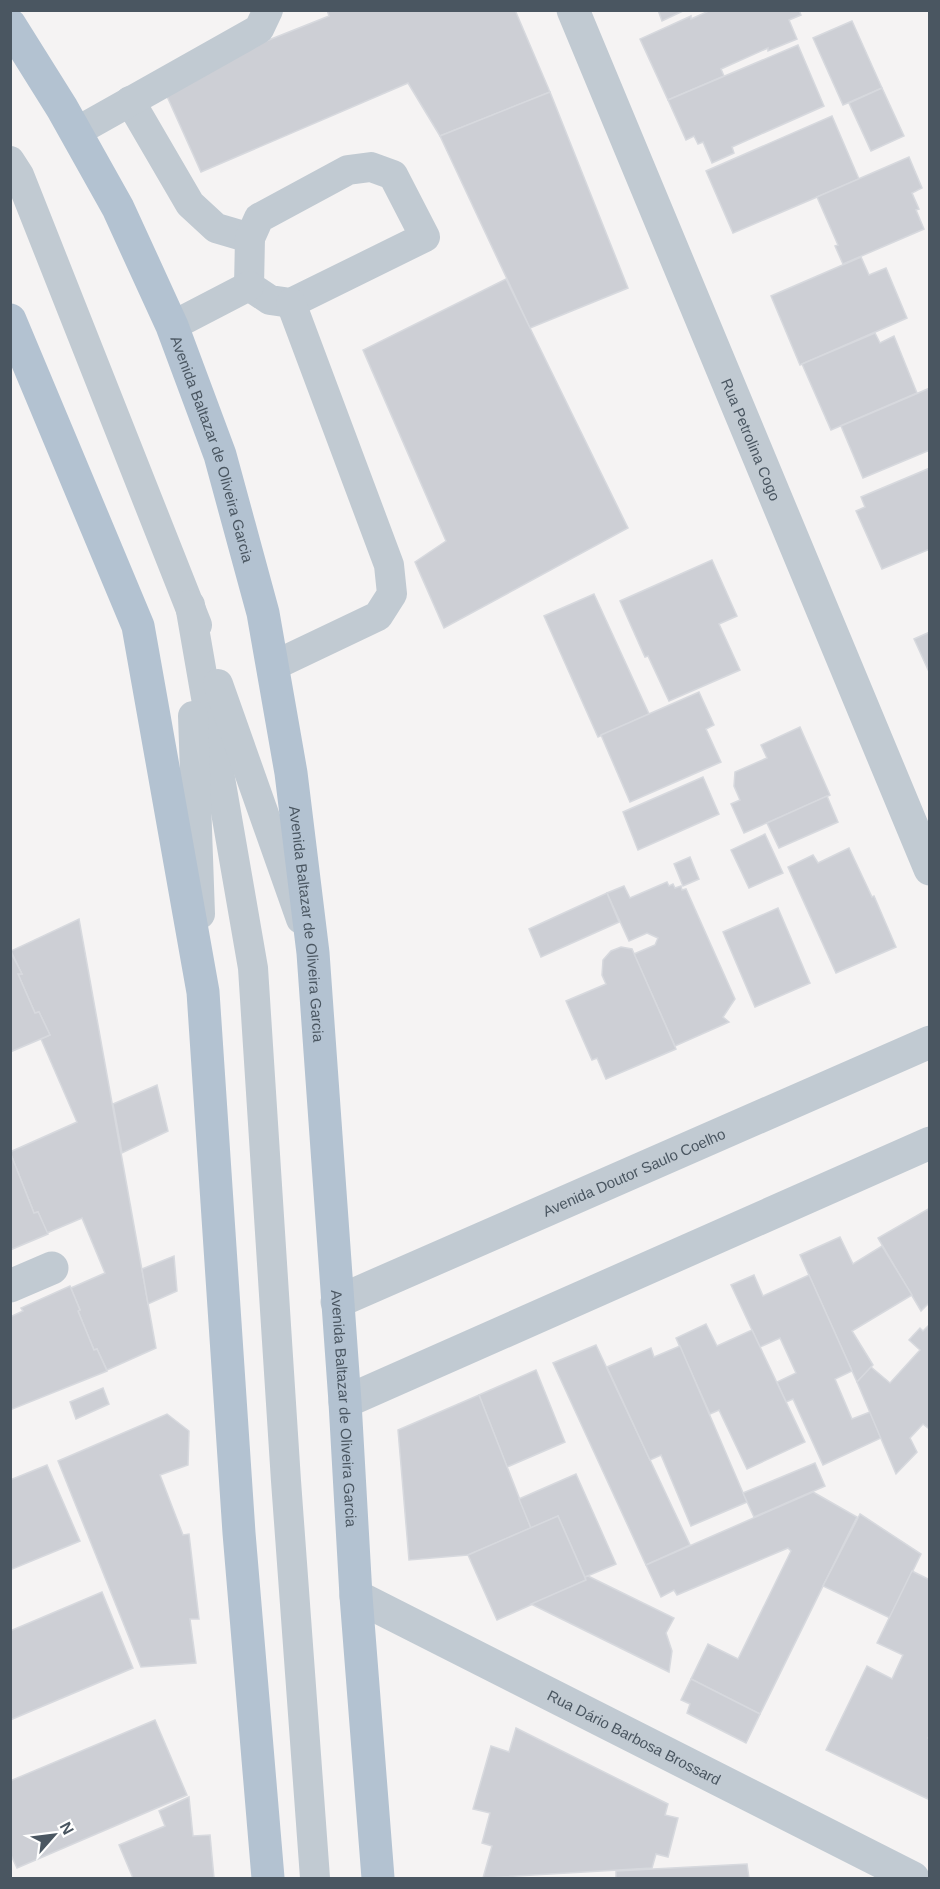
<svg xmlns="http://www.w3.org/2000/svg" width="940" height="1889" viewBox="0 0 940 1889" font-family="Arial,sans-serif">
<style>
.building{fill:#cdcfd5;stroke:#d7d9de;stroke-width:1.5}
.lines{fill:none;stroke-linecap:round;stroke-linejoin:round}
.lane{stroke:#c1cad2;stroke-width:30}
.street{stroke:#c1cad2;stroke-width:33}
.primary{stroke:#b3c2d1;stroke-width:33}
.labels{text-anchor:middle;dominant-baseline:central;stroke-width:4.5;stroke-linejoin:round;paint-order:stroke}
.street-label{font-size:15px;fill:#4a5661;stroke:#fff}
</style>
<rect width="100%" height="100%" fill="#f5f3f3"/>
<g class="building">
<polygon points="327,10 515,10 550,92 440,136 408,83 201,172 161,83 329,16"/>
<polygon points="658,10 685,10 662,21"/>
<polygon points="711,10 799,10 801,15 789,20 797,39 768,51 768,48 721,69 724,76 668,100 640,39 691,16 691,19"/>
<polygon points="852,21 882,88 843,105 813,38"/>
<polygon points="798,45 824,106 732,147 734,153 712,163 703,142 698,144 694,136 686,140 668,100"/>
<polygon points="882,88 904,136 871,151 849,103"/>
<polygon points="550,92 628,288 530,328 440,136"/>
<polygon points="832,116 859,179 733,233 706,171"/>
<polygon points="909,157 922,188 912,193 919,209 916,210 924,229 843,264 835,246 838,245 817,197"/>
<polygon points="861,257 869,275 886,268 907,318 800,365 771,296"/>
<polygon points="506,279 628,528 444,628 415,562 446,541 363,350"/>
<polygon points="875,333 880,343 894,336 917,393 831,430 802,364"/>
<polygon points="930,388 930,450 863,478 841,426"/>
<polygon points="930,468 930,549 882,569 856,511 865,507 861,497"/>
<polygon points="712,560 737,616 719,624 740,670 669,701 648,656 645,657 620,601"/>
<polygon points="594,594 649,714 598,737 544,616"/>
<polygon points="930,632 930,674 914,639"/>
<polygon points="699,692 714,725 706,729 721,762 630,802 601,735"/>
<polygon points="800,727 830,795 744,833 731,804 740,800 734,786 735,772 767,758 761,745"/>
<polygon points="703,777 719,814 638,850 623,812"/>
<polygon points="827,796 838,822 779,848 767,823"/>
<polygon points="765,834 783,873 749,888 731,850"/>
<polygon points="849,848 872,897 874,896 896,947 836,973 788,867 813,855 818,863"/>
<polygon points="690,857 699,879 683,886 674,864"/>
<polygon points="667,882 669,886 673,884 675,888 681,886 682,890 686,889 735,999 723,1017 729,1022 675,1046 634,954 655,945 658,938 647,933 629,941 607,893 624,886 630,898"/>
<polygon points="607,893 619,922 541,957 529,929"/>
<polygon points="778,908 810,983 755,1007 723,932"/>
<polygon points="79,919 156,1348 107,1370 97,1349 94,1350 78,1311 80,1310 71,1288 105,1273 82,1218 47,1233 38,1212 34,1213 10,1152 77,1122 41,1039 50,1035 39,1012 35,1013 18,974 22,974 11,951"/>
<polygon points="621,947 632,949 676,1049 606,1079 597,1058 592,1060 566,1001 606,984 602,975 603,960 611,951"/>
<polygon points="10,951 22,974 18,974 35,1013 39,1012 50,1035 10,1052"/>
<polygon points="157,1085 168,1131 122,1153 113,1104"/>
<polygon points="10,1152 34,1213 38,1212 48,1234 10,1250"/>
<polygon points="930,1208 930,1302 921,1311 878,1238"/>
<polygon points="840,1237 853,1264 882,1246 912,1295 852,1331 873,1365 857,1382 800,1255"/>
<polygon points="174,1256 177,1291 148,1304 142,1269"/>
<polygon points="754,1275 763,1296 809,1275 852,1371 835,1379 852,1419 870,1412 881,1438 823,1465 793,1399 786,1402 777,1382 796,1373 780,1338 760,1347 731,1285"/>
<polygon points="70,1286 80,1310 78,1311 94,1350 97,1349 107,1371 10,1410 10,1317 23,1311 21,1308"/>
<polygon points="706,1324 717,1346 752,1330 805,1442 747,1469 719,1410 710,1414 676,1338"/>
<polygon points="930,1324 930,1426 928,1428 923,1424 910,1438 917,1452 896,1474 857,1382 871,1367 890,1383 920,1350 909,1340 920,1328 923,1331"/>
<polygon points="596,1345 690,1545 646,1565 553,1363"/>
<polygon points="680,1346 747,1502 691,1526 661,1455 650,1460 607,1367 651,1348 654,1357"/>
<polygon points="536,1370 565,1442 507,1467 479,1395"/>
<polygon points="103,1388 109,1404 76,1419 70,1402"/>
<polygon points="479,1395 531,1528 468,1555 409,1560 398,1430"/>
<polygon points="167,1414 189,1431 188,1465 160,1475 183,1535 189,1534 199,1619 190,1619 196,1663 141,1667 58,1461"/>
<polygon points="815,1463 825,1486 754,1517 743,1493"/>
<polygon points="47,1465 80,1541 10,1570 10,1480"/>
<polygon points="576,1474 616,1564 585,1577 558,1516 531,1528 519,1499"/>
<polygon points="813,1492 857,1517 760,1714 691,1679 708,1644 738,1659 791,1551 788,1548 677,1595 674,1590 661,1597 646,1565"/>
<polygon points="860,1514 921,1554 890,1618 823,1586"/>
<polygon points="558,1516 586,1580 497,1620 468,1555"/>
<polygon points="912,1571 930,1580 930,1734 928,1738 930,1739 930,1800 826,1750 867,1666 892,1679 903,1655 877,1643"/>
<polygon points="588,1576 674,1618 666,1633 672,1651 669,1672 531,1604 586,1580 585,1577"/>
<polygon points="102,1592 133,1668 10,1720 10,1631"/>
<polygon points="691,1679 760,1714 746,1743 687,1713 690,1704 681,1700"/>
<polygon points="155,1720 187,1795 17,1868 10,1853 10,1781"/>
<polygon points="516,1728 668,1804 665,1815 678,1818 668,1857 656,1854 652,1868 483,1878 492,1846 482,1843 490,1813 473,1809 491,1746 509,1752"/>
<polygon points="189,1797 193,1836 210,1835 214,1878 133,1878 119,1845 165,1826 159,1811"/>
<polygon points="747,1864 749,1878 616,1878 616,1871"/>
</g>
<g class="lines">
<g class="lane">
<polyline points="130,101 190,204 216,228 250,238"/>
<polyline points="76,132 259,29 268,10"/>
<polyline points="10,161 19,175 197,625"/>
<polygon points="371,167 393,175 425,237 291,303 270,300 249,286 250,238 259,218 348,170"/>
<polyline points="172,326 249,286"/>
<polyline points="190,605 253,968 286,1481 315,1878"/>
<polyline points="273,666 378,616 392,594 389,565 291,303"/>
<polyline points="218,684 301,919"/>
<polyline points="193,716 200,914"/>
</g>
<g class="street">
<path id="s1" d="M573 10 930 869"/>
<polyline points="10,1286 52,1268"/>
<path id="s2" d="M337 1302 930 1042"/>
<polyline points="345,1402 930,1143"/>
<path id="s3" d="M356 1596 913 1878"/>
</g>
<g class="primary">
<path id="s4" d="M10 25 62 108 118 208 172 326 220 455 263 613 291 773 313 953 345 1402 356 1596 378 1878"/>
<polyline points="10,320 138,626 203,992 239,1533 268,1878"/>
</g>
</g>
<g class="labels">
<g class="street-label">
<text stroke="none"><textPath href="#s1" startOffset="465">Rua Petrolina Cogo</textPath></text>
<text stroke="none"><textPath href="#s4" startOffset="472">Avenida Baltazar de Oliveira Garcia</textPath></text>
<text stroke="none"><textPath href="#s4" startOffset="958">Avenida Baltazar de Oliveira Garcia</textPath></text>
<text stroke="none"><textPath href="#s2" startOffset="324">Avenida Doutor Saulo Coelho</textPath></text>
<text stroke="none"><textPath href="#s4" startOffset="1444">Avenida Baltazar de Oliveira Garcia</textPath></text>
<text stroke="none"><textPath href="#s3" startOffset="312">Rua Dário Barbosa Brossard</textPath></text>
</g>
</g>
<rect width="940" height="1889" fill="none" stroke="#4a5661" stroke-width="24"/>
<g transform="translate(54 1835) rotate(62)" stroke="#ffffff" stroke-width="4.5" paint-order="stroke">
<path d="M0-4.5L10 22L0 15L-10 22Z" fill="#4a5661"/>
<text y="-9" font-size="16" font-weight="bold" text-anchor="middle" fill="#4a5661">N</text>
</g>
</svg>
